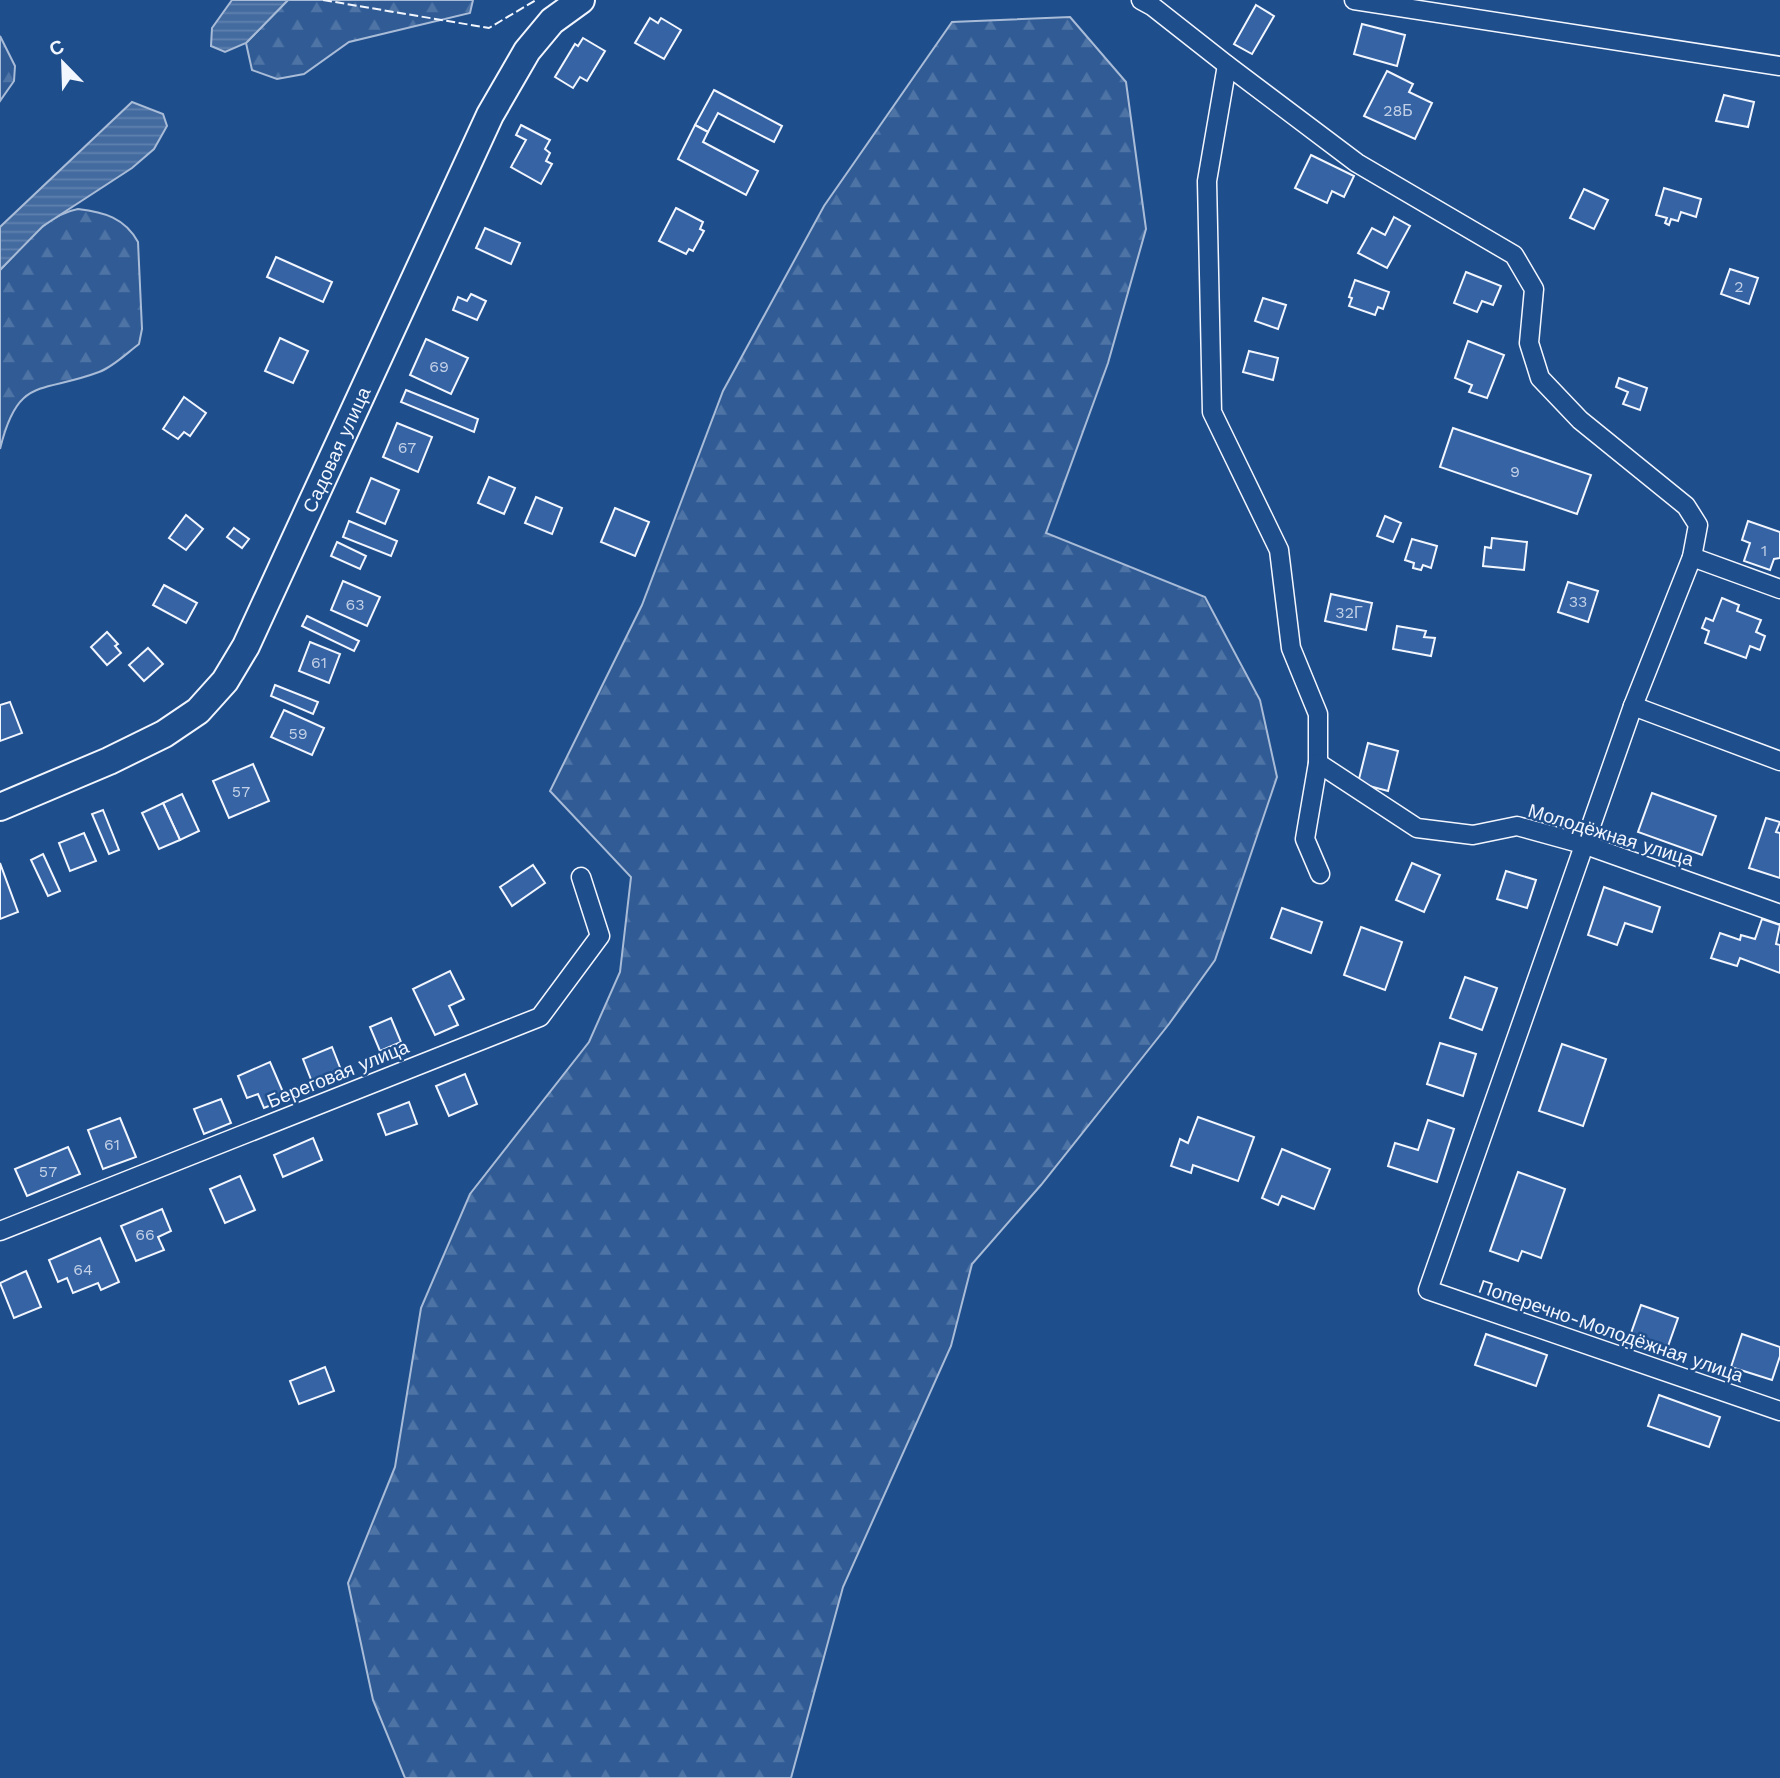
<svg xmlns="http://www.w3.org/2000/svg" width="1780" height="1778" viewBox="0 0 1780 1778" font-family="'Work Sans',sans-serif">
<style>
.forest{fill:url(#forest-firs);stroke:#a8bbd7;stroke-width:2}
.water{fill:url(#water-rules);stroke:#a8bbd7;stroke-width:2}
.building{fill:#3563a3;stroke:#f2f6ff;stroke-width:2}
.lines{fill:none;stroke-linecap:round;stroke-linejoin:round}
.street-casing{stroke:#f2f6ff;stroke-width:21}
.secondary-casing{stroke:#f2f6ff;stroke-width:30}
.street{stroke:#1f4e8c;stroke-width:18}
.secondary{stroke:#1f4e8c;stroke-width:26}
.fence{stroke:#f2f6ff;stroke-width:2;stroke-dasharray:9 3.5;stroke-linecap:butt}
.labels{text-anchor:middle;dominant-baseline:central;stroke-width:5;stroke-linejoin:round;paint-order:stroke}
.number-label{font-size:16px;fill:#c3d1e8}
.street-label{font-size:19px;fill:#f2f6ff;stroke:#1f4e8c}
</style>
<defs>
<pattern id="forest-firs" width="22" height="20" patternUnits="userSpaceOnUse" patternTransform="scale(1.75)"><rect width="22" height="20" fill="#305b95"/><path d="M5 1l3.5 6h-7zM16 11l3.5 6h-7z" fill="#4e73a5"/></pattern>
<pattern id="water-rules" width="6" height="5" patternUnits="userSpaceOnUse" patternTransform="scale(1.75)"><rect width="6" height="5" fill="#446ba0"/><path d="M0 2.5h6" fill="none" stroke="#5f81ae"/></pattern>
</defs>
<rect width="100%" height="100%" fill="#1f4e8c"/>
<g class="forest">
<polygon points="288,0 473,0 470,13 349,42 304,74 277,79 252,70 246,43"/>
<polygon points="1070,17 1126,82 1146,229 1108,363 1046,533 1205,597 1260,700 1277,777 1215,960 1169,1024 1041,1185 972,1264 951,1346 843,1587 791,1778 405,1778 373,1700 348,1583 395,1467 421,1308 470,1194 589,1042 620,972 631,877 550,791 642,605 723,391 824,206 952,22"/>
<polygon points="0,36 15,66 14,81 0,101"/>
<path d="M78 209C104 212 125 218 138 242L142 329 139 344C127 353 113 367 99 372 41 394 18 375 0 449V270C22 247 45 215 78 209Z"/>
</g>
<g class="water">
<polygon points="232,0 288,0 246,43 225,52 211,46 212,28"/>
<polygon points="132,102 163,114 167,126 154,149 132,168 43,226 0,270 0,227"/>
</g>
<g class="building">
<polygon points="1256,5 1274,16 1252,54 1234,44"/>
<polygon points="650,18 658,23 661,18 681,30 664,59 635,43"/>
<polygon points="1362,24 1405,35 1397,66 1354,54"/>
<polygon points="583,38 605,51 587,81 580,77 573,88 555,77 575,44 578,46"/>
<polygon points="1387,71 1413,84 1409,92 1432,103 1415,139 1364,116"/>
<polygon points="714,90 782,126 774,142 718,113 708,132 695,125"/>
<polygon points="1724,95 1754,102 1748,127 1716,121"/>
<polygon points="521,125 550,140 545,149 550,153 546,161 552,164 541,184 511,167 526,140 516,135"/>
<polygon points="695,125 708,132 703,142 758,171 746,195 678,159"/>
<polygon points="1311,155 1354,176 1344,197 1332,191 1327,203 1295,188"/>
<polygon points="1664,188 1701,199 1696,217 1681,212 1678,221 1671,219 1669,225 1665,223 1667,218 1656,215"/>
<polygon points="1584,189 1608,200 1594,229 1570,218"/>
<polygon points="676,208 703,222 700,229 704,231 693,251 689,249 686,254 659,241"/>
<polygon points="1394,217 1410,226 1387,268 1358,253 1372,228 1385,235"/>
<polygon points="485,228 520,243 511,264 476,248"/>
<polygon points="276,257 332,282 323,302 267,277"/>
<polygon points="1730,269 1758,278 1749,304 1721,294"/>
<polygon points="1466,272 1501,286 1493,305 1482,301 1477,312 1454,303"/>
<polygon points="1355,280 1389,292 1383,309 1378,307 1375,315 1349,306 1352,298 1349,297"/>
<polygon points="471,294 486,301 477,320 453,310 458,297 467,301"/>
<polygon points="1263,298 1286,305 1278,329 1255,321"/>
<polygon points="280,338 308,351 293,383 265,371"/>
<polygon points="426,339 468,358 451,394 410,375"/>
<polygon points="1468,341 1504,355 1487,398 1469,392 1472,385 1455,378"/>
<polygon points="1249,351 1278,358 1273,380 1243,372"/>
<polygon points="1619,378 1647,388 1640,410 1623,404 1628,392 1616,387"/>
<polygon points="406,390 478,419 474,432 401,402"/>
<polygon points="184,397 206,413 190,436 184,432 178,439 163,429"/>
<polygon points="397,423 432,437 418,472 383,457"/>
<polygon points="1453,428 1591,475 1577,514 1440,467"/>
<polygon points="489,477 515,488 504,514 478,503"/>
<polygon points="371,478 399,490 385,524 357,512"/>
<polygon points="536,497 562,508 552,534 525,523"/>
<polygon points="615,508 649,522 635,556 601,542"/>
<polygon points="186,515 203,529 186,550 169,538"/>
<polygon points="1385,516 1401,523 1393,542 1377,536"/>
<polygon points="349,521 397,541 391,556 343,537"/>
<polygon points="1748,521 1780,532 1780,558 1774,559 1770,570 1744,561 1750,543 1742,540"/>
<polygon points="234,528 249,539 242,548 227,537"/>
<polygon points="1492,538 1527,542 1524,570 1483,566 1485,547 1491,548"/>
<polygon points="1412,539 1437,546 1431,568 1423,565 1421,570 1413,568 1414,563 1405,560"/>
<polygon points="337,542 366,556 360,569 331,556"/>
<polygon points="343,581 380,597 367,626 331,610"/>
<polygon points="1568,582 1598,591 1588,622 1558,612"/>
<polygon points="164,585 197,603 186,623 153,605"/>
<polygon points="1331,594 1372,603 1366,630 1325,621"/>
<polygon points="1722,598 1739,605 1737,611 1761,620 1756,632 1765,636 1760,650 1750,646 1746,658 1705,643 1709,631 1702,628 1706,618 1713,621"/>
<polygon points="307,616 359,641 354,651 302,626"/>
<polygon points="1397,626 1426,631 1424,637 1435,638 1431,656 1393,649"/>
<polygon points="107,632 118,644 115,646 121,653 107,665 91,647"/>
<polygon points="310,642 340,654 329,683 299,671"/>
<polygon points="148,648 163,664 144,681 129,665"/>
<polygon points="275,685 318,702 313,714 271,696"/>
<polygon points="10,702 22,733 0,741 0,705"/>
<polygon points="284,710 324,728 312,755 271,737"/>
<polygon points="1368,743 1398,751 1388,791 1358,783"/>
<polygon points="253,764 269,801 229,818 213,781"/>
<polygon points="1652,793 1716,816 1702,855 1638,832"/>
<polygon points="182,794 199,831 180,840 163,803"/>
<polygon points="163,803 180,840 159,849 142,813"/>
<polygon points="103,810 119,850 109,854 92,814"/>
<polygon points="1766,818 1780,822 1776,832 1780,833 1780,878 1749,868"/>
<polygon points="84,833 96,861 70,871 59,843"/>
<polygon points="43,854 60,891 48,896 31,860"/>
<polygon points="0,863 18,912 0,919"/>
<polygon points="1412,863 1440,875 1424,912 1396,900"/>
<polygon points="533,865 545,883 512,906 500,887"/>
<polygon points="1506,871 1536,880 1527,908 1497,899"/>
<polygon points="1604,887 1660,907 1652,932 1625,923 1617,945 1588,935"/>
<polygon points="1282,908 1322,922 1311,953 1271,938"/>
<polygon points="1762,919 1780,925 1776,944 1780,945 1780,973 1740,958 1737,966 1711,958 1720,933 1740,940 1741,935 1755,939"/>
<polygon points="1361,927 1402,942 1385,990 1344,975"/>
<polygon points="450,971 464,999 449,1006 458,1025 435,1035 413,989"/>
<polygon points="1465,977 1497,988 1482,1030 1450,1018"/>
<polygon points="391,1018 401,1042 380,1051 370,1027"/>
<polygon points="1440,1043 1476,1054 1463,1096 1427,1084"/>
<polygon points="1562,1044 1606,1059 1583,1126 1539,1111"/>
<polygon points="332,1047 343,1075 314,1087 303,1059"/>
<polygon points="270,1062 286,1099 264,1108 258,1094 247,1098 238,1076"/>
<polygon points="465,1074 477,1104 449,1116 436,1086"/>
<polygon points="221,1099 231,1123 204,1134 194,1109"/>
<polygon points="409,1102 417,1124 386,1135 378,1114"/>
<polygon points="1198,1117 1254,1137 1238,1181 1193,1165 1191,1173 1171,1166 1180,1139 1188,1143"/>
<polygon points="120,1118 136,1157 103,1169 88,1130"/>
<polygon points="1428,1120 1454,1129 1437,1182 1388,1166 1395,1143 1418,1150"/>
<polygon points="313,1138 322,1160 283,1177 274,1155"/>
<polygon points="68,1147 80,1174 27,1196 15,1169"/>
<polygon points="1282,1149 1330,1169 1314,1209 1282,1196 1278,1205 1262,1198"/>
<polygon points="1518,1172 1565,1189 1541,1258 1522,1251 1518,1261 1490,1251"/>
<polygon points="240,1176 255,1210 225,1223 210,1189"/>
<polygon points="162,1209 171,1231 158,1237 164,1250 136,1261 121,1226"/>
<polygon points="100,1238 119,1282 101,1290 98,1283 73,1293 67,1278 58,1282 49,1260"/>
<polygon points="26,1271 41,1307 14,1318 0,1283"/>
<polygon points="1641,1305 1678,1318 1667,1349 1630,1336"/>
<polygon points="1486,1334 1547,1355 1536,1386 1475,1365"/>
<polygon points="1742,1334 1780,1347 1780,1356 1772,1380 1731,1367"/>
<polygon points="325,1367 334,1391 299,1404 290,1381"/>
<polygon points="1659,1395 1720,1417 1709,1447 1648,1426"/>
</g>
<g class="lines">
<g class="street-casing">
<g id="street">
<polyline points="1141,0 1152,6 1227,65 1357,163 1514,255 1534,289 1529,343 1540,378 1580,420 1686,506 1698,525 1692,557 1633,706 1428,1290 1780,1411"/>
<polyline points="1354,0 1780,66"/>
<polyline points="1227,65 1207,181 1212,412 1279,550 1291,648 1318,714 1318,763 1305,839 1320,874"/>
<polyline points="1692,557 1780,589"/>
<polyline points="1633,706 1780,761"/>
<polyline points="1318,763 1417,828 1473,835 1517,826 1586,845 1780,914"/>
<polyline points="0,1231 540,1017 600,936 581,877"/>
</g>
</g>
<g class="secondary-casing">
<g id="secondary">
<path id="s1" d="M0 807 109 761 164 734 198 711 225 681 246 646 490 115 527 51 552 21 581 0"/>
</g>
</g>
<use href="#street" class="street"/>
<use href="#secondary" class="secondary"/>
<polyline class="fence" points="323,0 489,28 536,0"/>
</g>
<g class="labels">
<g class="number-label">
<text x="1398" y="110">28Б</text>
<text x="1739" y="286">2</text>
<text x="439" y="366">69</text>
<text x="407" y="447">67</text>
<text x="1515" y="471">9</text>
<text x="1764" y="550">1</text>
<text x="1578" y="601">33</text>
<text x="355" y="604">63</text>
<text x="1349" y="612">32Г</text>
<text x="319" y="662">61</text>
<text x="298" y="733">59</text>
<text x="241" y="791">57</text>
<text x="112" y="1144">61</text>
<text x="48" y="1171">57</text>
<text x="145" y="1234">66</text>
<text x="83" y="1269">64</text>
</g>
<g class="street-label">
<text stroke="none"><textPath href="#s1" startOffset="518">Садовая улица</textPath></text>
<text transform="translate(1611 835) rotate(17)">Молодёжная улица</text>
<text transform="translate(338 1074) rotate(-22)">Береговая улица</text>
<text transform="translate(1611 1331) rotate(19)">Поперечно-Молодёжная улица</text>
</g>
</g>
<g transform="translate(63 63) rotate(337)" stroke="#1f4e8c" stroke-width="5" paint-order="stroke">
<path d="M0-5L12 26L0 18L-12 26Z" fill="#f2f6ff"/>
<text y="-10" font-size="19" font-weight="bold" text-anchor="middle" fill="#f2f6ff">С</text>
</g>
</svg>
